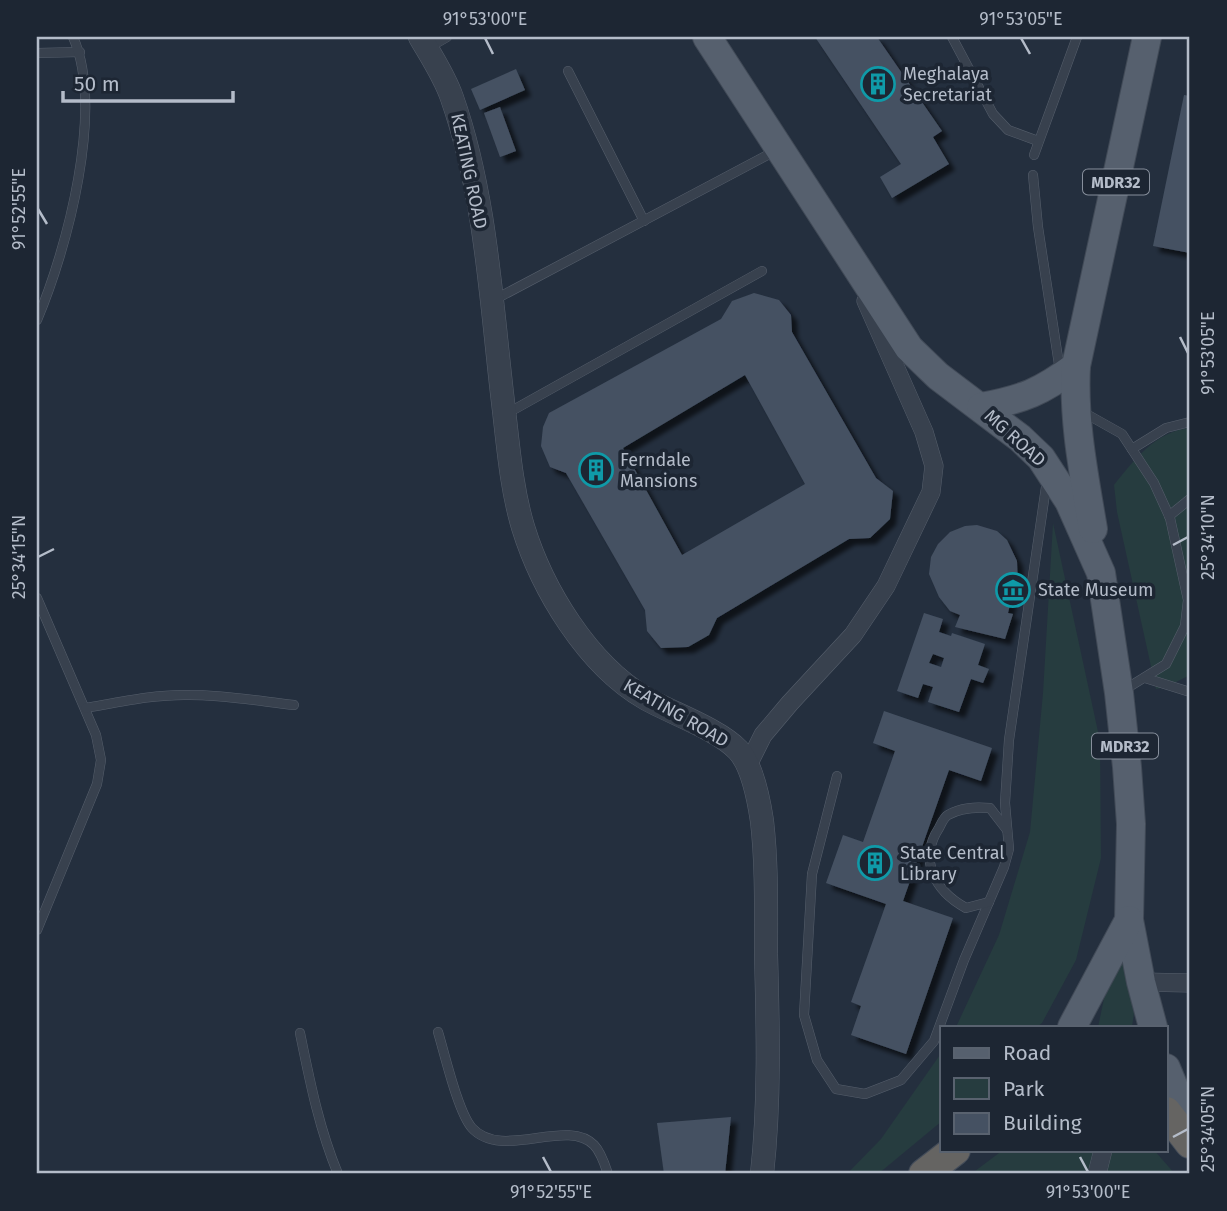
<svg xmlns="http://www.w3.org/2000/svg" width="1227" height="1211" viewBox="0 0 1227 1211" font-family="'Fira Sans',sans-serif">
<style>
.green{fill:#263c3f}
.building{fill:#455162;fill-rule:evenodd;filter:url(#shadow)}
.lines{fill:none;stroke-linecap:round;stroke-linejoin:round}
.service-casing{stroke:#565f6c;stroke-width:10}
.minor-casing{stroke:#565f6c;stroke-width:19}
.tertiary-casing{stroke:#565f6c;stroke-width:24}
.primary-casing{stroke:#414a57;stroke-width:30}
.trunk-casing{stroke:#434c59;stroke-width:32}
.service{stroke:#38414e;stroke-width:9}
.minor{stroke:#38414e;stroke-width:18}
.tertiary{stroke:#38414e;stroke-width:23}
.primary{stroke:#56606e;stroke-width:28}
.trunk{stroke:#656462;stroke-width:30}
.ticks{fill:none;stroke:#b4bcc9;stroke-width:2.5}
.labels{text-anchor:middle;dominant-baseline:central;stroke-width:7;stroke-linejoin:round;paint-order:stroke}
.shield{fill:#1d2633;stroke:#878f9c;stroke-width:2}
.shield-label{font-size:16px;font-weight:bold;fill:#b4bcc9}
.poi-label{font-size:18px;fill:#b4bcc9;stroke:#1d2633;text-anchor:start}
.street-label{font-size:18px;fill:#b4bcc9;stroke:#1d2633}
.neatline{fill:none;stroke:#b4bcc9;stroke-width:2.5}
.ticks-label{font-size:18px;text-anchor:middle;fill:#b4bcc9}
</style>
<defs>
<filter id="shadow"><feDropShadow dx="6" dy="6" stdDeviation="2" flood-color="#0009"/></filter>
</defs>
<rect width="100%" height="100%" fill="#242f3e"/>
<g class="green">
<path d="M1190 428V675L1166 687 1156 689 1117 512 1114 485C1134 460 1156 431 1190 428Z"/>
<polygon points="1053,523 1100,741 1101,858 1076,960 1042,1023 1037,1027 956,1027 999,935 1030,832 1043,693"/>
<polygon points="1123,962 1129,966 1134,1013 1132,1027 1098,1027 1108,980 1116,964"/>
<polygon points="942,1052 942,1121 878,1174 847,1174 881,1139"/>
<polygon points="1003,1150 1154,1150 1175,1174 971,1174"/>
</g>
<g class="building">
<polygon points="815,37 877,37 942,131 933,137 949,164 892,198 880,177 901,164"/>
<polygon points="516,69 525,90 480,110 471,89"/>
<polygon points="1184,95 1190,96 1190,253 1153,246"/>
<polygon points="500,107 516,151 500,157 484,113"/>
<path d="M754 293 779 300 791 315 792 332 876 478 893 491 890 519 870 538 849 539 717 618 709 635 688 647 661 648 647 631 645 610 566 473 550 467 541 446 543 427 549 413 721 319 732 301ZM745 375 805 484 682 555 623 448Z"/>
<polygon points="977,525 997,531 1007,540 1017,561 1018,588 1017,597 1012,596 1008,613 1013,614 1005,639 955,627 960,615 950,611 939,597 929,574 931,557 938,544 950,532 965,526"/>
<path d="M924 613 943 619 939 632 951 636 952 633 985 644 978 665 989 669 983 683 971 679 959 712 928 702 933 687 923 684 918 698 897 691ZM933 654 944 658 941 667 929 663Z"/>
<polygon points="884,711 992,748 981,781 949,770 903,901 953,918 906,1054 851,1035 861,1006 851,1002 886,904 826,883 843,835 863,842 895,751 873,743"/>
<polygon points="731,1117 725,1174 664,1174 657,1123"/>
</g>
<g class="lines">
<g class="service-casing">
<g id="service">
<polyline points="952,37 993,114 1008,130 1038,141"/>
<polyline points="428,48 447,37"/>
<polyline points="37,53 80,52"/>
<polyline points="568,71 644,221"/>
<polyline points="1034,155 1077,37"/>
<polyline points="1033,175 1038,227 1060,371"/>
<polyline points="492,301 777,150"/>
<path d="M37 320C67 249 105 109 73 37"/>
<polyline points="1081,411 1122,434 1154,483 1170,518 1188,600 1185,626 1166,664 1124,690"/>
<polyline points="506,414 762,271"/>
<polyline points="1132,449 1166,428 1190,422"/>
<polyline points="1169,516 1190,499"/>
<polyline points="37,598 96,735 101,760 97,784 37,930"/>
<polyline points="1145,678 1190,692"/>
<path d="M86 708C120 702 155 694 190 695 224 695 259 701 294 705"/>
<polyline points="837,776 812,874 804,1015 817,1060 836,1089 865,1094 901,1080 934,1041 964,960 1004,867 1009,849 1005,803 1009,740 1047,480"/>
<path d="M989 902 966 908C935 891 918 860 939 828 941 824 944 817 948 815 961 807 976 807 990 808L1007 830"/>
<path d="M438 1032C445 1055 458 1112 472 1128 502 1161 567 1117 594 1145 601 1152 605 1165 608 1174"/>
<path d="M300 1033C310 1082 319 1128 338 1174"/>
</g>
</g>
<g class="minor-casing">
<g id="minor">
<polyline points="747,767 763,735 790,703 853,635 886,586 931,492 934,466 924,432 866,301"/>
<polyline points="1141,982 1190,983"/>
<polyline points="1097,1174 1103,1150"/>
</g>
</g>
<g class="tertiary-casing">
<path id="tertiary" d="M420 37C431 56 445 77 452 98 486 195 491 301 503 402 508 443 511 487 523 527 542 589 587 664 645 698 671 713 718 729 738 750 752 765 759 801 762 821 767 865 766 910 766 954 768 1027 770 1101 762 1174"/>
</g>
<g class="primary-casing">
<g id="primary">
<polyline points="707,37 909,348 938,376 1020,438 1041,458 1069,501 1101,573 1119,693 1127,767 1131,824 1129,920 1141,982 1153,1027"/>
<path d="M981 407C1024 399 1041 392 1076 366"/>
<path d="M1093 529C1084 475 1073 421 1076 366L1147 37"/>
<polyline points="1072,1027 1129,920"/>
<polyline points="1166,1068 1190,1126"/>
</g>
</g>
<g class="trunk-casing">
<g id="trunk">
<polyline points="1166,1112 1190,1143"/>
<polyline points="924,1174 955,1150"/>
</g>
</g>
<use href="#service" class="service"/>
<use href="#minor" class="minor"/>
<use href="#tertiary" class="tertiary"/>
<use href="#primary" class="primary"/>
<use href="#trunk" class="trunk"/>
</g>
<path class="ticks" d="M485 38 493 54M1021 38 1030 54M38 209 47 224M1180 337 1188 353M1173 545 1188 537M38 557 54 549M1173 1137 1188 1129M543 1157 551 1172M1080 1157 1088 1172"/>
<defs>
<g id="building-ring" transform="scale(1.75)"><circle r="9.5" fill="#1d2633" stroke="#0f9aa8" stroke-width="1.5"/><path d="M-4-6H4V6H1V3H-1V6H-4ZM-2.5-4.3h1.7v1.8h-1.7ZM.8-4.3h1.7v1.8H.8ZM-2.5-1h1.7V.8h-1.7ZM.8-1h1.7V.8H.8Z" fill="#0f9aa8"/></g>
<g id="museum-ring" transform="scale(1.75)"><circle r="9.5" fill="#1d2633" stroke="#0f9aa8" stroke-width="1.5"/><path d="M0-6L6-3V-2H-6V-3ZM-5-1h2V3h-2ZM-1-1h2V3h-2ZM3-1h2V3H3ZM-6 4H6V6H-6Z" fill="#0f9aa8"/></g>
</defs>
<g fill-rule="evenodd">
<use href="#building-ring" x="878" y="84"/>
<use href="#building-ring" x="596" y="470"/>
<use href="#museum-ring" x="1013" y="590"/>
<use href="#building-ring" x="875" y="863"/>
</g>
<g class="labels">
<g class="shield">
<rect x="1083" y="169.5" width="66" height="25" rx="5"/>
<rect x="1092" y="733.5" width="66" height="25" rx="5"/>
</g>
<g class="shield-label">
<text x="1116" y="182">MDR32</text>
<text x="1125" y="746">MDR32</text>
</g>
<g class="poi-label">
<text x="903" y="74">Meghalaya<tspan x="903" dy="21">Secretariat</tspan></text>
<text x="620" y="460">Ferndale<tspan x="620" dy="21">Mansions</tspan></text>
<text x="1038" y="590">State Museum</text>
<text x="900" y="853">State Central<tspan x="900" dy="21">Library</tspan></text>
</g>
<g class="street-label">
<text transform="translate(469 171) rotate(78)">KEATING ROAD</text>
<text transform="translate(1015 438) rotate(42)">MG ROAD</text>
<text transform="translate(676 713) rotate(30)">KEATING ROAD</text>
</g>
</g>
<rect width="1227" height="1211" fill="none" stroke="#1d2633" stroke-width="77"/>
<rect x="940" y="1026" width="228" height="126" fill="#1d2633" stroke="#59626f" stroke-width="2"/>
<rect x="954" y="1048" width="35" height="10" fill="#56606e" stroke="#59626f" stroke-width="2"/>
<text x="1003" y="1060" font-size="21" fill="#b4bcc9">Road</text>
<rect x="954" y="1078" width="35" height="21" fill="#263c3f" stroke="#59626f" stroke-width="2"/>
<text x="1003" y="1096" font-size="21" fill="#b4bcc9">Park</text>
<rect x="954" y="1113" width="35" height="21" fill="#455162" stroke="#59626f" stroke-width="2"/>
<text x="1003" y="1130" font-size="21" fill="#b4bcc9">Building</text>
<path d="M63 91v10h170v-10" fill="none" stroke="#b4bcc9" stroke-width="3.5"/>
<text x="74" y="91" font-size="21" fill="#b4bcc9" stroke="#1d2633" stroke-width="5" paint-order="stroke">50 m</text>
<rect x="38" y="38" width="1150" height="1134" class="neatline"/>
<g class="ticks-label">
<text x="485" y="25">91°53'00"E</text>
<text x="1021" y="25">91°53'05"E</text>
<text transform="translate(19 209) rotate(-90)" y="6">91°52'55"E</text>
<text transform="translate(1208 353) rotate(-90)" y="6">91°53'05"E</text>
<text transform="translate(1208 537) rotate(-90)" y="6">25°34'10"N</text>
<text transform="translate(19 557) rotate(-90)" y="6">25°34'15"N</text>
<text transform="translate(1208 1129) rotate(-90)" y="6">25°34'05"N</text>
<text x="551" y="1198">91°52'55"E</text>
<text x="1088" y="1198">91°53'00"E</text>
</g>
</svg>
